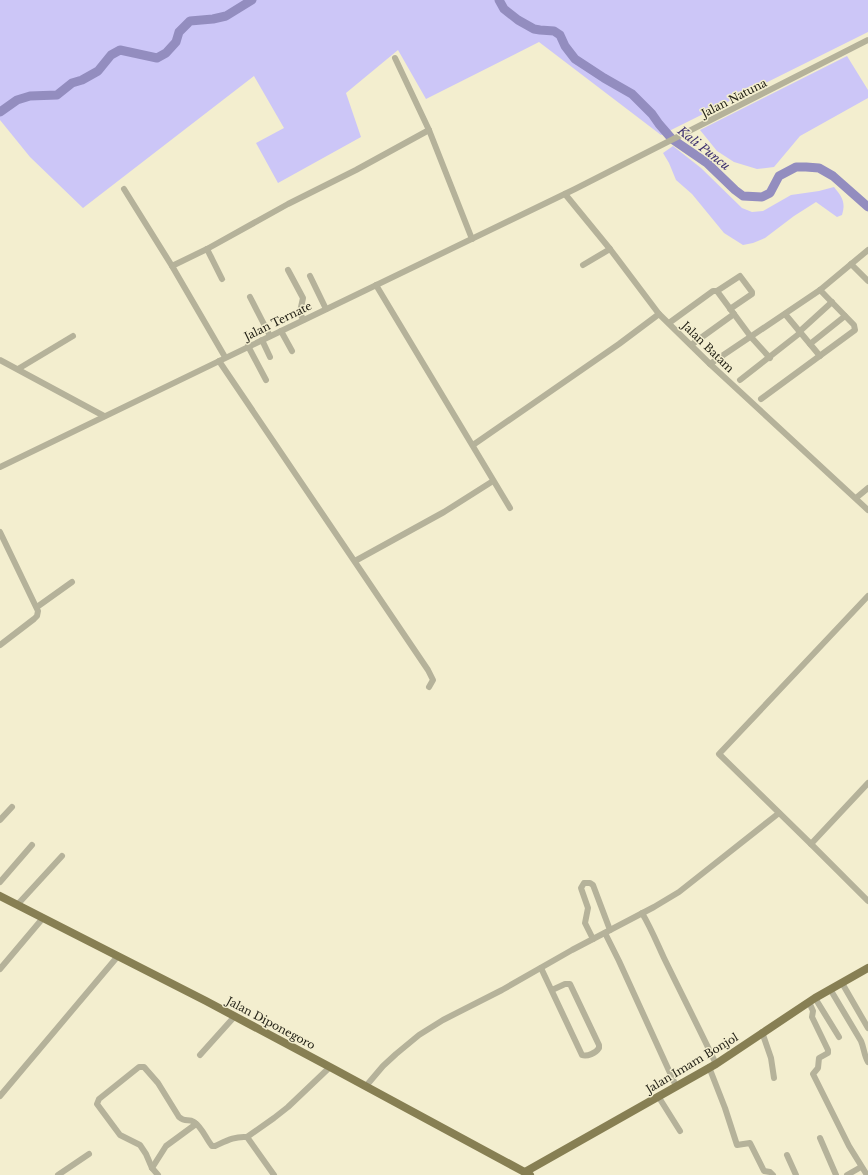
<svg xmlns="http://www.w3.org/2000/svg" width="868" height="1175" viewBox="0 0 868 1175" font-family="'Libre Baskerville',serif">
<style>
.green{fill:#ccc6f7}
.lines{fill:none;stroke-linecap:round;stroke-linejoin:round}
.river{stroke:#938dbf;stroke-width:9}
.minor{stroke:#b5b29a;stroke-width:6}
.major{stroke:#877f53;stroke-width:8}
.labels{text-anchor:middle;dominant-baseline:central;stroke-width:3;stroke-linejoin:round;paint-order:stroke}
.street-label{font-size:11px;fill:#252318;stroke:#f3eecf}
.water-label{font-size:12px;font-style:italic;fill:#3f3270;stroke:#f3eecf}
</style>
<rect width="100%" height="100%" fill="#f3eecf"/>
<g class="green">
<polygon points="0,0 868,0 868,32 661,135 539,42 426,99 398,50 346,93 361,137 278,183 256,143 284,128 254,76 83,208 30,157 0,120"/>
<polygon points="847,56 868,90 868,98 800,136 774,167 757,169 734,162 717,151 700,130"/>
<path d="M673 146 701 168 742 208 752 212 763 211 791 195 819 191 834 187C842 197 846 202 842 215L837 217 816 202 794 216 765 238 753 243 743 245 724 233 692 194 676 180 669 163 663 153Z"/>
</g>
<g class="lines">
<g class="river">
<polyline points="499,0 504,9 518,20 534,29 540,30 554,31 560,35 565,46 575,59 604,78 632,94 652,114 659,124 672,139 707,163 735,190 743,196 762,197 770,193 779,176 796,167 806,167 819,168 833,176 868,207"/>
<polyline points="0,112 17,100 30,96 57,95 72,83 82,80 98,71 111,55 120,50 157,58 166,53 176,42 179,32 190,21 213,19 226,16 252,0"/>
</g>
<g class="minor">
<polyline points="395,58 429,130 472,239"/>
<polyline points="124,189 172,266 207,249 288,204 356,170 429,130"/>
<polyline points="565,194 610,249 659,314 710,364 868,510"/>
<polyline points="207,249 222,279"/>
<polyline points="851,264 868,281"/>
<polyline points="583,265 610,249"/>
<polyline points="172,266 225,357"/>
<polyline points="288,270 303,298 300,312 303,320"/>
<polyline points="310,276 326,309"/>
<polyline points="376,285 510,508"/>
<polyline points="717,291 751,337 770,358"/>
<polyline points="250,297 270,336"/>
<polyline points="785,314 820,356"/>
<polyline points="669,323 713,291 717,291 740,276 752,292 752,294 730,309"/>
<polyline points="281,331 292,351"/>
<polyline points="799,332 832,302"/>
<polyline points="262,340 270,357"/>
<polyline points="810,344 845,316"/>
<polyline points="691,345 734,314"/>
<polyline points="248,346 266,380"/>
<polyline points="0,360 104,416"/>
<polyline points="219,361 428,670 433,680 429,687"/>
<polyline points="710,364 820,290 868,250"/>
<polyline points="18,369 73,336"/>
<polyline points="740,380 800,333"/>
<polyline points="761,399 855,330 854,325 820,290"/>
<polyline points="473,445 619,344 659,314"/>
<polyline points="0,467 575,189 868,40"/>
<polyline points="856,498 868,488"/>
<polyline points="0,532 38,611 37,616 34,619 0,645"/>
<polyline points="355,561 444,512 493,481"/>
<polyline points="868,596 719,754 811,844 868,901"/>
<polyline points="37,607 72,582"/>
<polyline points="0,820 12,807"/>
<polyline points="811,844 868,783"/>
<polyline points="0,882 32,845"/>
<polyline points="18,904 62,856"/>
<path d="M642 913C651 928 657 943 664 958 681 993 699 1028 716 1064"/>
<polyline points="605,933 619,961 676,1086"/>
<polyline points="593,939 585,923 588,908 581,888 584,883 590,883 593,885 610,930"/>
<path d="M541 968 582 1055C587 1057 596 1053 599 1048V1045L570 984H565L552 990"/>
<polyline points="0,969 43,918"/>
<polyline points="842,983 868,1028"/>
<path d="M830 989 861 1041C864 1048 864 1055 868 1062"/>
<polyline points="815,998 839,1037"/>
<polyline points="809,1002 813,1011 812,1017 828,1050 828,1053 819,1058 818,1068 813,1074 849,1146 867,1175"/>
<polyline points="762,1032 771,1058 774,1078"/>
<polyline points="200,1055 235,1016"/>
<polyline points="709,1067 725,1108 737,1145 750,1143 764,1171 770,1172 773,1175"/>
<polyline points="366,1086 383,1066 396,1054 419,1035 443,1020 502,990 572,950 654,907 679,892 779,813"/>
<polyline points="0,1096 118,956"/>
<polyline points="658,1096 680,1131"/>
<polyline points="820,1138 836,1175"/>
<polyline points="787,1155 796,1175"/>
<polyline points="152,1168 166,1146 196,1124"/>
<polyline points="58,1175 89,1154"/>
<path d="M158 1175 152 1168 146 1154 140 1145 120 1135 97 1104 99 1099 139 1067H144L158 1083 179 1117C186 1123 188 1118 194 1122 202 1127 206 1139 212 1146H215C226 1141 234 1136 247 1137"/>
<polyline points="274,1175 247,1137 274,1118 288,1107 330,1067"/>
<polyline points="847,1175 861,1167"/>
</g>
<g class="major">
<polyline points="0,896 206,1001 330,1067 530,1175"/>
<polyline points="525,1172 716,1064 815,998 868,968"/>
</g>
</g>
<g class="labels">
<g class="street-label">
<text transform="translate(734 98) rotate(-27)">Jalan Natuna</text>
<text transform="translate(278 321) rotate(-26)">Jalan Ternate</text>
<text transform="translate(708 347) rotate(44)">Jalan Batam</text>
<text transform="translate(271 1023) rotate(28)">Jalan Diponegoro</text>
<text transform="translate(692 1063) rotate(-31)">Jalan Imam Bonjol</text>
</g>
<g class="water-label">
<text transform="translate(704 148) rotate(38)">Kali Puncu</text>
</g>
</g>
</svg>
